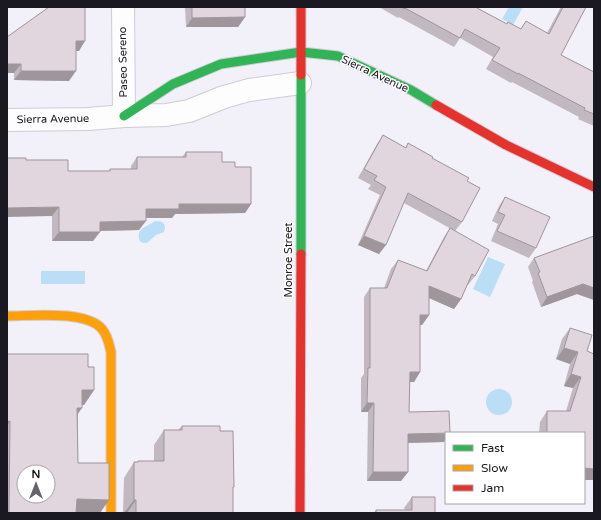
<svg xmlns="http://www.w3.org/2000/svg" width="601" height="520" viewBox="0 0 601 520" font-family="'Varela Round',sans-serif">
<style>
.water{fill:#b9def5}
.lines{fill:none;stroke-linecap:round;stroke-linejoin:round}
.street-casing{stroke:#ceccd5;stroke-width:24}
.fast-casing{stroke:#ceccd5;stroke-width:11}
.slow-casing{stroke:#ceccd5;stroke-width:11}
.jam-casing{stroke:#ceccd5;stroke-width:11}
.street{stroke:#fdfdfe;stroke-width:22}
.fast{stroke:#30b455;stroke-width:9}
.slow{stroke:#ff9f0a;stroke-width:9}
.jam{stroke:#e5322d;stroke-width:9}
.wall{fill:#c2b8bf}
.shaded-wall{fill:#9e969b}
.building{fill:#e1d6de;stroke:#9e969b;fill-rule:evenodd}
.labels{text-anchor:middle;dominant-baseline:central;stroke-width:3;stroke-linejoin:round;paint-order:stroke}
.street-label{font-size:11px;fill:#1a1821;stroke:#fff}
</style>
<rect width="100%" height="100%" fill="#f2f0f8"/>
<g class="water">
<polygon points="509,7 523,7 513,25 502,19"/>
<path d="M155 221C163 221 167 224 164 232L156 235 147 243H143L140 241C135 228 147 227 155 221Z"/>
<polygon points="488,257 505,264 490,297 473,289"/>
<rect x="41" y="271" width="44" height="13"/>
<circle cx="499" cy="402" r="13"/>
</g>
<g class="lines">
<g class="street-casing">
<g id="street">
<polyline points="123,7 124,116"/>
<polyline points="7,120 88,119 124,116 166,115 189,111 224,97 249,90 300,83"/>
</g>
</g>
<g class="fast-casing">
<g id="fast">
<polyline points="124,116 173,84 221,64 301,52 338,56 411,90 436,105"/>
<polyline points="301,254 301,75"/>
</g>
</g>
<g class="slow-casing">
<path id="slow" d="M7 316C31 316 86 310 102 329 108 336 109 344 111 352V513"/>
</g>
<g class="jam-casing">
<g id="jam">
<polyline points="301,75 301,7"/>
<polyline points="436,105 506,145 594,187"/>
<polyline points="300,513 301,254"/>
</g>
</g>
<use href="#street" class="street"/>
<use href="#fast" class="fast"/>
<use href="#slow" class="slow"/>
<use href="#jam" class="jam"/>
</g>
<g class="wall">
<polygon points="49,7 79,51 76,51 69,81 14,80 14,73 7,73"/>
<polygon points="185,7 245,7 245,17 238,27 186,27"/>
<polygon points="379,7 478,7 477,8 507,24 521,29 526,21 547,33 561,7 586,7 561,55 594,72 594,126 578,119 579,117 512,82 511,83 486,69 493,57 460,38 454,47 399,17 398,18"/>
<polygon points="383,135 405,148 408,143 467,181 462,222 455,231 404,203 379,254 358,245 380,195 368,189 371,185 358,178 377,144"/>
<polygon points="186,152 222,162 235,167 251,204 245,213 175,214 172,218 146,218 139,230 100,231 93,241 52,241 52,216 26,160 68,171 109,171 110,169 131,169 131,166 137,157 182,157"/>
<polygon points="505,197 536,248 529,258 491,241 498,224 492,221 499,206"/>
<polygon points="450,228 475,276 468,285 467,285 461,299 454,309 429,298 429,315 422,325 420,325 420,372 414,382 410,382 409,412 446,433 446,438 444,442 408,443 408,472 401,481 367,481 368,412 361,412 361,378 364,374 364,297 370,288 384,288 391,269 398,260 426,271 444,237"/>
<polygon points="594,236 594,300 577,294 541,307 532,282 533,281 528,267 534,258"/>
<polygon points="570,328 587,351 594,480 584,480 584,433 539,433 540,422 547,411 566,411 573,388 564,386 570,364 556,359 562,339"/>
<polygon points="7,354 88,367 94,390 84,405 82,405 78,414 78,463 100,513 7,513"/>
<polygon points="182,426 220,431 233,489 233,513 123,513 124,478 134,462 137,462 138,461 154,461 154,445 164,430 178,430"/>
<polygon points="412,497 435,513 374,513 376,510 405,510 404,508"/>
</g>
<g class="shaded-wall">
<polygon points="245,17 238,27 186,27 192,18"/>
<polygon points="76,41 85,41 79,51 69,51"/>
<polygon points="7,64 21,64 14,73 7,73"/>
<polygon points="21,71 76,71 69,81 14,80"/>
<polygon points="179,204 251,204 245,213 175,214 172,218 139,218 146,209"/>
<polygon points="59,207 52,216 7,217 7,208"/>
<polygon points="146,221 139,230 93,231 100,222"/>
<polygon points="59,232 100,232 93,241 52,241"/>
<polygon points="364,236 386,245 379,254 358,245"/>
<polygon points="583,284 594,288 594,300 577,294 541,307 547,297"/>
<polygon points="429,286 461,299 454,309 422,295"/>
<polygon points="420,315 429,315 422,325 414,325"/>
<polygon points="564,348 578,352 570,364 556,359"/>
<polygon points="410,372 420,372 414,382 403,382"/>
<polygon points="571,374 581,377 573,388 564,386"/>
<polygon points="82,390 94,390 84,405 72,405"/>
<polygon points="367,403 374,403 368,412 361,412"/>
<polygon points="77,408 82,408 72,422"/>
<polygon points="10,421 7,426 7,422"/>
<polygon points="446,433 446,438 444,442 402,443 408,434 450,433"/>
<polygon points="584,468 594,469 594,480 584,480"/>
<polygon points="373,472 408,472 401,481 367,481"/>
<polygon points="77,499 109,500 100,513 67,513"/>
<polygon points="134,500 136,500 127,513 124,513"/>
</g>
<g class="building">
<polygon points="49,7 85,7 85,41 76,41 76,71 21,71 21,64 7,64 7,37"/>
<polygon points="192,7 245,7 245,17 192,18"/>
<polygon points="401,7 478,7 477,8 507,24 508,22 521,29 526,21 549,34 563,7 586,7 561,55 594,72 594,114 584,110 585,108 518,73 518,74 492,60 500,48 465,29 460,38 405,8 404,9"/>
<polygon points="383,135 406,148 408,143 433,157 432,158 469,178 467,181 480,188 462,222 408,193 386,245 364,236 386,187 374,180 377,176 364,169"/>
<polygon points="186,152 222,152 222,162 235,162 235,167 251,167 251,204 179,204 179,209 146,209 146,221 100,222 100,232 59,232 59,207 7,208 7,158 26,158 26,160 68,160 68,171 110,171 110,169 137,169 137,157 186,157"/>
<polygon points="505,197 550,217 536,248 497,231 505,215 498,212"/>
<polygon points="450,228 489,250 475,276 472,274 461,299 429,286 429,315 420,315 420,372 410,372 409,412 449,411 450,433 408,434 408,472 373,472 374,403 367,403 368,368 370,368 370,288 387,288 398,260 427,271"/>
<polygon points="594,236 594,288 583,284 547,297 538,273 540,272 534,258"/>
<polygon points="570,328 592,335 587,351 594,354 594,469 584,468 584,433 547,433 547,411 570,411 581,377 571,374 578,352 564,348"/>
<path d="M7 354H88V367H94V390H82V408H77L78 463H109V500L77 499 76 513H9L10 421 7 422ZM24 472H48V496H24Z"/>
<polygon points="182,426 220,426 220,431 233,431 234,487 233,487 233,513 136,513 136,500 134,500 134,462 138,462 138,461 164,461 164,430 182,430"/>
<polygon points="412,497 435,497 435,513 376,513 376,510 412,510"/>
</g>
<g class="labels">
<g class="street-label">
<text transform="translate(123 62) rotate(-91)">Paseo Sereno</text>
<text transform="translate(375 74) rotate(25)">Sierra Avenue</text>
<text transform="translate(53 119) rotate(-1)">Sierra Avenue</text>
<text transform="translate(288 260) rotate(-90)">Monroe Street</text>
</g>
</g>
<rect width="601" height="520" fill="none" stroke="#1a1821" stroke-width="16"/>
<rect x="445" y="432" width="140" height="72" fill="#ffffff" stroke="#a3a3a6"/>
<rect x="453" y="445" width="20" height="6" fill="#30b455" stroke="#a3a3a6"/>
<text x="481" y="452" font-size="12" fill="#1a1821">Fast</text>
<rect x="453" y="465" width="20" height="6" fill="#ff9f0a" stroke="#a3a3a6"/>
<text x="481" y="472" font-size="12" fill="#1a1821">Slow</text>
<rect x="453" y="485" width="20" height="6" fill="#e5322d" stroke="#a3a3a6"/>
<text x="481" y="492" font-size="12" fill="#1a1821">Jam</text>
<g transform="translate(36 484)"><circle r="19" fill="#ffffff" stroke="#a3a3a6"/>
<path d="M0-3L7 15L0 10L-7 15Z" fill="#66646c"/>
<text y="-6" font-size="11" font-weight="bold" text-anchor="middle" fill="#1a1821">N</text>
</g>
</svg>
